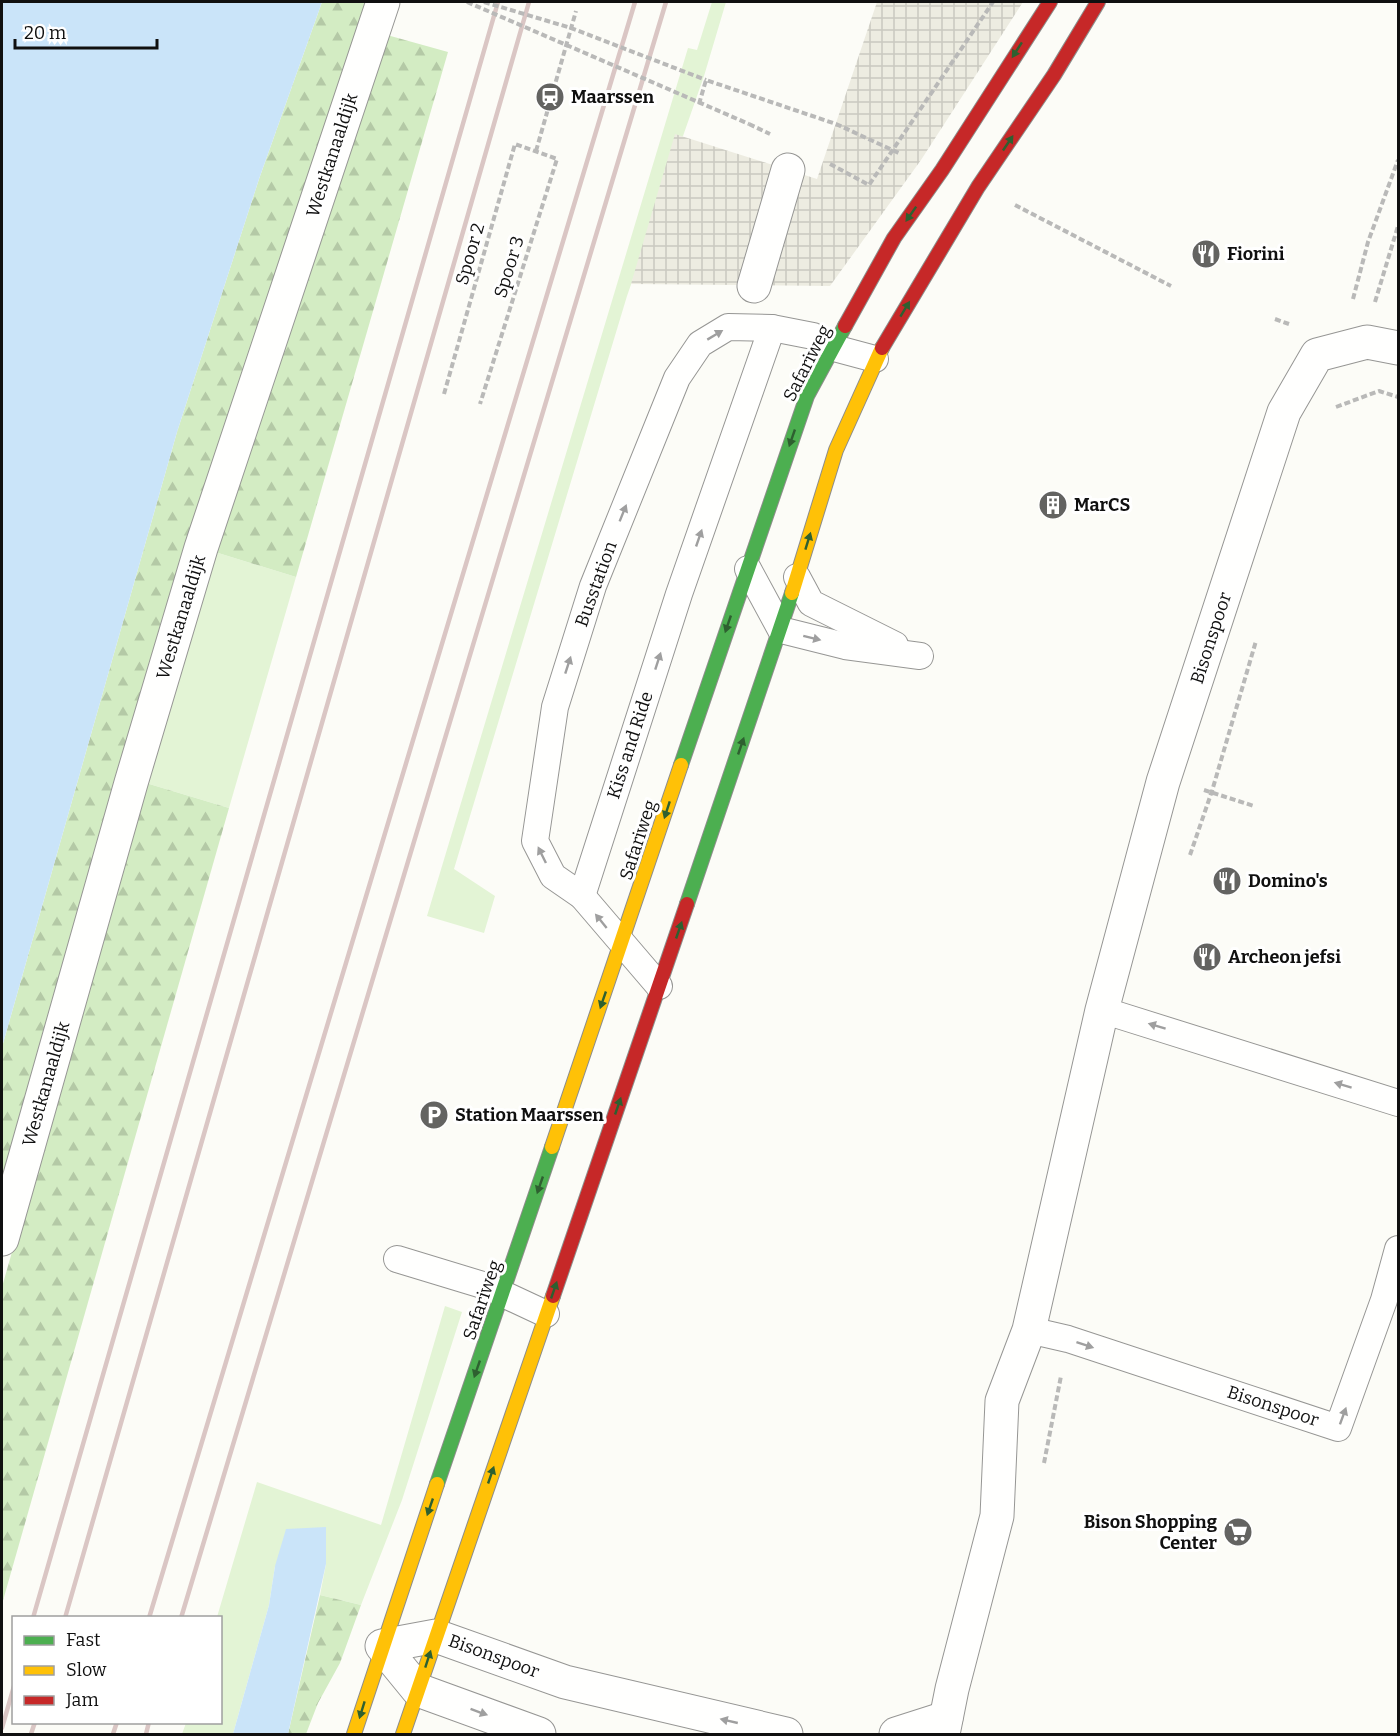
<svg xmlns="http://www.w3.org/2000/svg" width="1400" height="1736" viewBox="0 0 1400 1736" font-family="Bitter,serif">
<style>
.grass{fill:#e3f4d5}
.forest{fill:url(#forest-firs)}
.plaza{fill:url(#plaza-grid)}
.water{fill:#cae4f9}
.lines{fill:none;stroke-linecap:round;stroke-linejoin:round}
.lane-casing{stroke:#969694;stroke-width:28}
.street-casing{stroke:#969694;stroke-width:35}
.fast-casing{stroke:#8d8d8b;stroke-width:16}
.slow-casing{stroke:#8d8d8b;stroke-width:16}
.jam-casing{stroke:#8d8d8b;stroke-width:16}
.path{stroke:#b9b9b8;stroke-width:4;stroke-dasharray:6 3;stroke-linecap:butt}
.lane{stroke:#fffffe;stroke-width:26}
.street{stroke:#fffffe;stroke-width:33}
.fast{stroke:#4caf50;stroke-width:14}
.slow{stroke:#ffc107;stroke-width:14}
.jam{stroke:#c62828;stroke-width:14}
.rail{stroke:#dac6c4;stroke-width:4.5}
.path-bridge{stroke:#b9b9b8;stroke-width:4;stroke-dasharray:6 3;stroke-linecap:butt}
.oneway{fill:#2e6030}
.oneway2{fill:#9f9f9f}
.labels{text-anchor:middle;dominant-baseline:central;stroke-width:6;stroke-linejoin:round;paint-order:stroke}
.poi-label{font-size:18px;font-weight:bold;fill:#101010;stroke:#fff;text-anchor:start}
.street-label{font-size:18px;fill:#101010;stroke:#fff}
</style>
<defs>
<pattern id="forest-firs" width="22" height="20" patternUnits="userSpaceOnUse" patternTransform="scale(1.5)"><rect width="22" height="20" fill="#d3ecc3"/><path d="M5 1l3.5 6h-7zM16 11l3.5 6h-7z" fill="#b4c9a6"/></pattern>
<pattern id="plaza-grid" width="8" height="8" patternUnits="userSpaceOnUse" patternTransform="scale(1.5)"><rect width="8" height="8" fill="#edece1"/><path d="M0 4h8M4 0v8" fill="none" stroke="#cac9c0"/></pattern>
</defs>
<rect width="100%" height="100%" fill="#fcfcf7"/>
<g class="grass">
<polygon points="712,2 726,2 704,76 627,296 454,869 495,896 484,933 427,916 688,48 697,50"/>
<polygon points="215,552 296,577 229,808 146,783"/>
<polygon points="445,1306 462,1312 402,1500 361,1605 320,1595 326,1564 275,1566 269,1605 233,1734 182,1734 186,1723 220,1722 220,1618 217,1617 257,1482 381,1525"/>
</g>
<g class="forest">
<polygon points="322,2 369,2 2,1191 2,1047 177,432 259,179"/>
<polygon points="387,35 448,52 296,577 215,552"/>
<polygon points="146,783 229,808 2,1604 2,1287"/>
<polygon points="320,1595 361,1605 340,1663 318,1703 306,1734 288,1734"/>
</g>
<polygon class="plaza" points="877,2 1023,2 921,160 830,286 631,284 675,134 817,179"/>
<g class="water">
<polygon points="2,2 322,2 259,179 177,432 2,1047"/>
<polygon points="326,1527 326,1564 288,1734 233,1734 269,1605 275,1566 286,1529"/>
</g>
<g class="lines">
<g class="lane-casing">
<g id="lane">
<polyline points="748,569 781,630 845,646 920,656"/>
<polyline points="797,577 811,603 895,645"/>
<polyline points="582,896 679,594 772,328"/>
<polyline points="659,986 582,896 553,876 535,841 555,707 593,586 677,378 700,344 728,327 772,328 813,336 834,348 875,359"/>
<polyline points="1102,1010 1398,1103"/>
<polyline points="397,1259 486,1286 546,1314"/>
<polyline points="1029,1330 1068,1339 1338,1428 1384,1300 1398,1249"/>
</g>
</g>
<g class="street-casing">
<g id="street">
<polyline points="754,286 788,170"/>
<polyline points="2,1239 131,783 201,548 383,2"/>
<polyline points="539,1734 418,1690 382,1646 436,1636 565,1682 786,1734"/>
<polyline points="896,1734 946,1718"/>
<polyline points="943,1734 952,1689 997,1516 1002,1401 1029,1330 1102,1010 1163,782 1284,412 1317,355 1367,342 1398,348"/>
</g>
</g>
<g class="fast-casing">
<g id="fast">
<polyline points="681,765 807,396 845,326"/>
<polyline points="687,904 792,593"/>
<polyline points="437,1484 552,1147"/>
</g>
</g>
<g class="slow-casing">
<g id="slow">
<polyline points="792,593 836,450 882,348"/>
<polyline points="552,1147 681,765"/>
<polyline points="354,1734 437,1484"/>
<polyline points="403,1734 553,1296"/>
</g>
</g>
<g class="jam-casing">
<g id="jam">
<polyline points="845,326 894,238 942,170 1050,2"/>
<polyline points="882,348 978,187 1054,75 1098,2"/>
<polyline points="553,1296 687,904"/>
</g>
</g>
<g class="path">
<polyline points="699,104 706,80 836,124 901,154"/>
<polyline points="749,124 770,134"/>
<polyline points="536,151 576,11"/>
<polyline points="830,164 869,185 993,2"/>
<polyline points="1015,205 1171,286"/>
<polyline points="1353,299 1368,242 1398,160"/>
<polyline points="1375,302 1398,226"/>
<polyline points="1275,319 1289,324"/>
<polyline points="444,394 515,144 557,159 480,404"/>
<polyline points="1336,407 1379,391 1398,397"/>
<polyline points="1204,790 1254,806"/>
<polyline points="1190,855 1212,791 1256,641"/>
<polyline points="1044,1463 1061,1376"/>
</g>
<use href="#lane" class="lane"/>
<use href="#street" class="street"/>
<use href="#fast" class="fast"/>
<use href="#slow" class="slow"/>
<use href="#jam" class="jam"/>
<g class="rail">
<polyline points="33,1618 498,2"/>
<polyline points="65,1618 529,2"/>
<polyline points="149,1618 635,2"/>
<polyline points="181,1618 666,2"/>
<polyline points="2,1728 14,1686"/>
<polyline points="31,1734 35,1722"/>
<polyline points="113,1734 117,1722"/>
<polyline points="146,1734 149,1722"/>
</g>
<g class="path-bridge">
<polyline points="467,2 749,124"/>
<polyline points="484,2 571,28 706,80"/>
</g>
</g>
<defs><path id="oneway-solid" d="M-6-.8H1V-3.2L6.5 0L1 3.2V.8H-6Z" transform="scale(1.5)"/></defs>
<g class="oneway">
<use href="#oneway-solid" transform="translate(1017 50) rotate(123)"/>
<use href="#oneway-solid" transform="translate(1008 143) rotate(-56)"/>
<use href="#oneway-solid" transform="translate(911 214) rotate(125)"/>
<use href="#oneway-solid" transform="translate(905 309) rotate(-59)"/>
<use href="#oneway-solid" transform="translate(792 438) rotate(109)"/>
<use href="#oneway-solid" transform="translate(808 541) rotate(-73)"/>
<use href="#oneway-solid" transform="translate(728 624) rotate(109)"/>
<use href="#oneway-solid" transform="translate(741 746) rotate(-71)"/>
<use href="#oneway-solid" transform="translate(667 810) rotate(108)"/>
<use href="#oneway-solid" transform="translate(679 930) rotate(-71)"/>
<use href="#oneway-solid" transform="translate(603 1000) rotate(109)"/>
<use href="#oneway-solid" transform="translate(618 1106) rotate(-71)"/>
<use href="#oneway-solid" transform="translate(540 1185) rotate(109)"/>
<use href="#oneway-solid" transform="translate(554 1290) rotate(-71)"/>
<use href="#oneway-solid" transform="translate(477 1369) rotate(109)"/>
<use href="#oneway-solid" transform="translate(491 1475) rotate(-71)"/>
<use href="#oneway-solid" transform="translate(430 1507) rotate(109)"/>
<use href="#oneway-solid" transform="translate(428 1659) rotate(-72)"/>
<use href="#oneway-solid" transform="translate(362 1710) rotate(107)"/>
</g>
<g class="oneway2">
<use href="#oneway-solid" transform="translate(715 335) rotate(-31)"/>
<use href="#oneway-solid" transform="translate(623 513) rotate(-68)"/>
<use href="#oneway-solid" transform="translate(699 538) rotate(-71)"/>
<use href="#oneway-solid" transform="translate(812 638) rotate(14)"/>
<use href="#oneway-solid" transform="translate(658 661) rotate(-72)"/>
<use href="#oneway-solid" transform="translate(568 665) rotate(-72)"/>
<use href="#oneway-solid" transform="translate(542 855) rotate(-116)"/>
<use href="#oneway-solid" transform="translate(601 921) rotate(-129)"/>
<use href="#oneway-solid" transform="translate(1157 1026) rotate(-163)"/>
<use href="#oneway-solid" transform="translate(1343 1085) rotate(-163)"/>
<use href="#oneway-solid" transform="translate(1085 1345) rotate(18)"/>
<use href="#oneway-solid" transform="translate(1343 1416) rotate(-70)"/>
<use href="#oneway-solid" transform="translate(479 1712) rotate(20)"/>
<use href="#oneway-solid" transform="translate(729 1721) rotate(-167)"/>
</g>
<defs>
<g id="station-disc" transform="scale(1.5)"><circle r="9.5" fill="#636361" stroke="#fff"/><path d="M-3-6H3Q5-6 5-4V2Q5 4 3 4L4.5 6H3L1.5 4h-3L-3 6H-4.5L-3 4Q-5 4-5 2V-4Q-5-6-3-6ZM-3.5-4v3h7v-3ZM-3.5 1v1.5H-2V1ZM2 1v1.5H3.5V1Z" fill="#fff"/></g>
<g id="restaurant-disc" transform="scale(1.5)"><circle r="9.5" fill="#636361" stroke="#fff"/><path d="M-5-6h1v4h1v-4h1v4h1v-4h1v5L-1.5 .5V6h-2V.5L-5-1ZM5-6V6H3V1.5H1.5Q1.5-4 5-6Z" fill="#fff"/></g>
<g id="building-disc" transform="scale(1.5)"><circle r="9.5" fill="#636361" stroke="#fff"/><path d="M-4-6H4V6H1V3H-1V6H-4ZM-2.5-4.3h1.7v1.8h-1.7ZM.8-4.3h1.7v1.8H.8ZM-2.5-1h1.7V.8h-1.7ZM.8-1h1.7V.8H.8Z" fill="#fff"/></g>
<g id="parking-disc" transform="scale(1.5)"><circle r="9.5" fill="#636361" stroke="#fff"/><path d="M-3.5-5.5H1a3.5 3.5 0 0 1 0 7H-1V5.5H-3.5ZM-1-3.4V-.6H.8a1.4 1.4 0 0 0 0-2.8Z" fill="#fff"/></g>
<g id="supermarket-disc" transform="scale(1.5)"><circle r="9.5" fill="#636361" stroke="#fff"/><path d="M-6-5.5h2.5l.6 2H6L4.5 2H-2.5L-4.4-4H-6ZM-1.5 3.2a1.3 1.3 0 1 0 .1 0ZM3 3.2a1.3 1.3 0 1 0 .1 0Z" fill="#fff"/></g>
</defs>
<g fill-rule="evenodd">
<use href="#station-disc" x="550" y="97"/>
<use href="#restaurant-disc" x="1206" y="254"/>
<use href="#building-disc" x="1053" y="505"/>
<use href="#restaurant-disc" x="1227" y="881"/>
<use href="#restaurant-disc" x="1207" y="957"/>
<use href="#parking-disc" x="434" y="1115"/>
<use href="#supermarket-disc" x="1238" y="1532"/>
</g>
<g class="labels">
<g class="poi-label">
<text x="571" y="97">Maarssen</text>
<text x="1227" y="254">Fiorini</text>
<text x="1074" y="505">MarCS</text>
<text x="1248" y="881">Domino's</text>
<text x="1228" y="957">Archeon jefsi</text>
<text x="455" y="1115">Station Maarssen</text>
<text x="1217" y="1522" text-anchor="end">Bison Shopping<tspan x="1217" dy="21">Center</tspan></text>
</g>
<g class="street-label">
<text transform="translate(332 155) rotate(-72)">Westkanaaldijk</text>
<text transform="translate(470 254) rotate(-74)">Spoor 2</text>
<text transform="translate(509 267) rotate(-73)">Spoor 3</text>
<text transform="translate(807 363) rotate(-63)">Safariweg</text>
<text transform="translate(596 584) rotate(-70)">Busstation</text>
<text transform="translate(181 617) rotate(-73)">Westkanaaldijk</text>
<text transform="translate(1211 638) rotate(-72)">Bisonspoor</text>
<text transform="translate(630 745) rotate(-72)">Kiss and Ride</text>
<text transform="translate(638 840) rotate(-72)">Safariweg</text>
<text transform="translate(46 1084) rotate(-74)">Westkanaaldijk</text>
<text transform="translate(482 1300) rotate(-71)">Safariweg</text>
<text transform="translate(1273 1406) rotate(18)">Bisonspoor</text>
<text transform="translate(494 1656) rotate(20)">Bisonspoor</text>
</g>
</g>
<rect width="1400" height="1736" fill="none" stroke="#101010" stroke-width="6"/>
<rect x="12" y="1616" width="210" height="108" fill="#ffffff" stroke="#9f9f9f" stroke-width="1.5"/>
<rect x="24" y="1636" width="30" height="9" fill="#4caf50" stroke="#9f9f9f" stroke-width="1.5"/>
<text x="66" y="1646" font-size="18" fill="#101010">Fast</text>
<rect x="24" y="1666" width="30" height="9" fill="#ffc107" stroke="#9f9f9f" stroke-width="1.5"/>
<text x="66" y="1676" font-size="18" fill="#101010">Slow</text>
<rect x="24" y="1696" width="30" height="9" fill="#c62828" stroke="#9f9f9f" stroke-width="1.5"/>
<text x="66" y="1706" font-size="18" fill="#101010">Jam</text>
<path d="M15 39v9h142v-9" fill="none" stroke="#101010" stroke-width="3"/>
<text x="24" y="39" font-size="18" fill="#101010" stroke="#ffffff" stroke-width="4.5" paint-order="stroke">20 m</text>
</svg>
